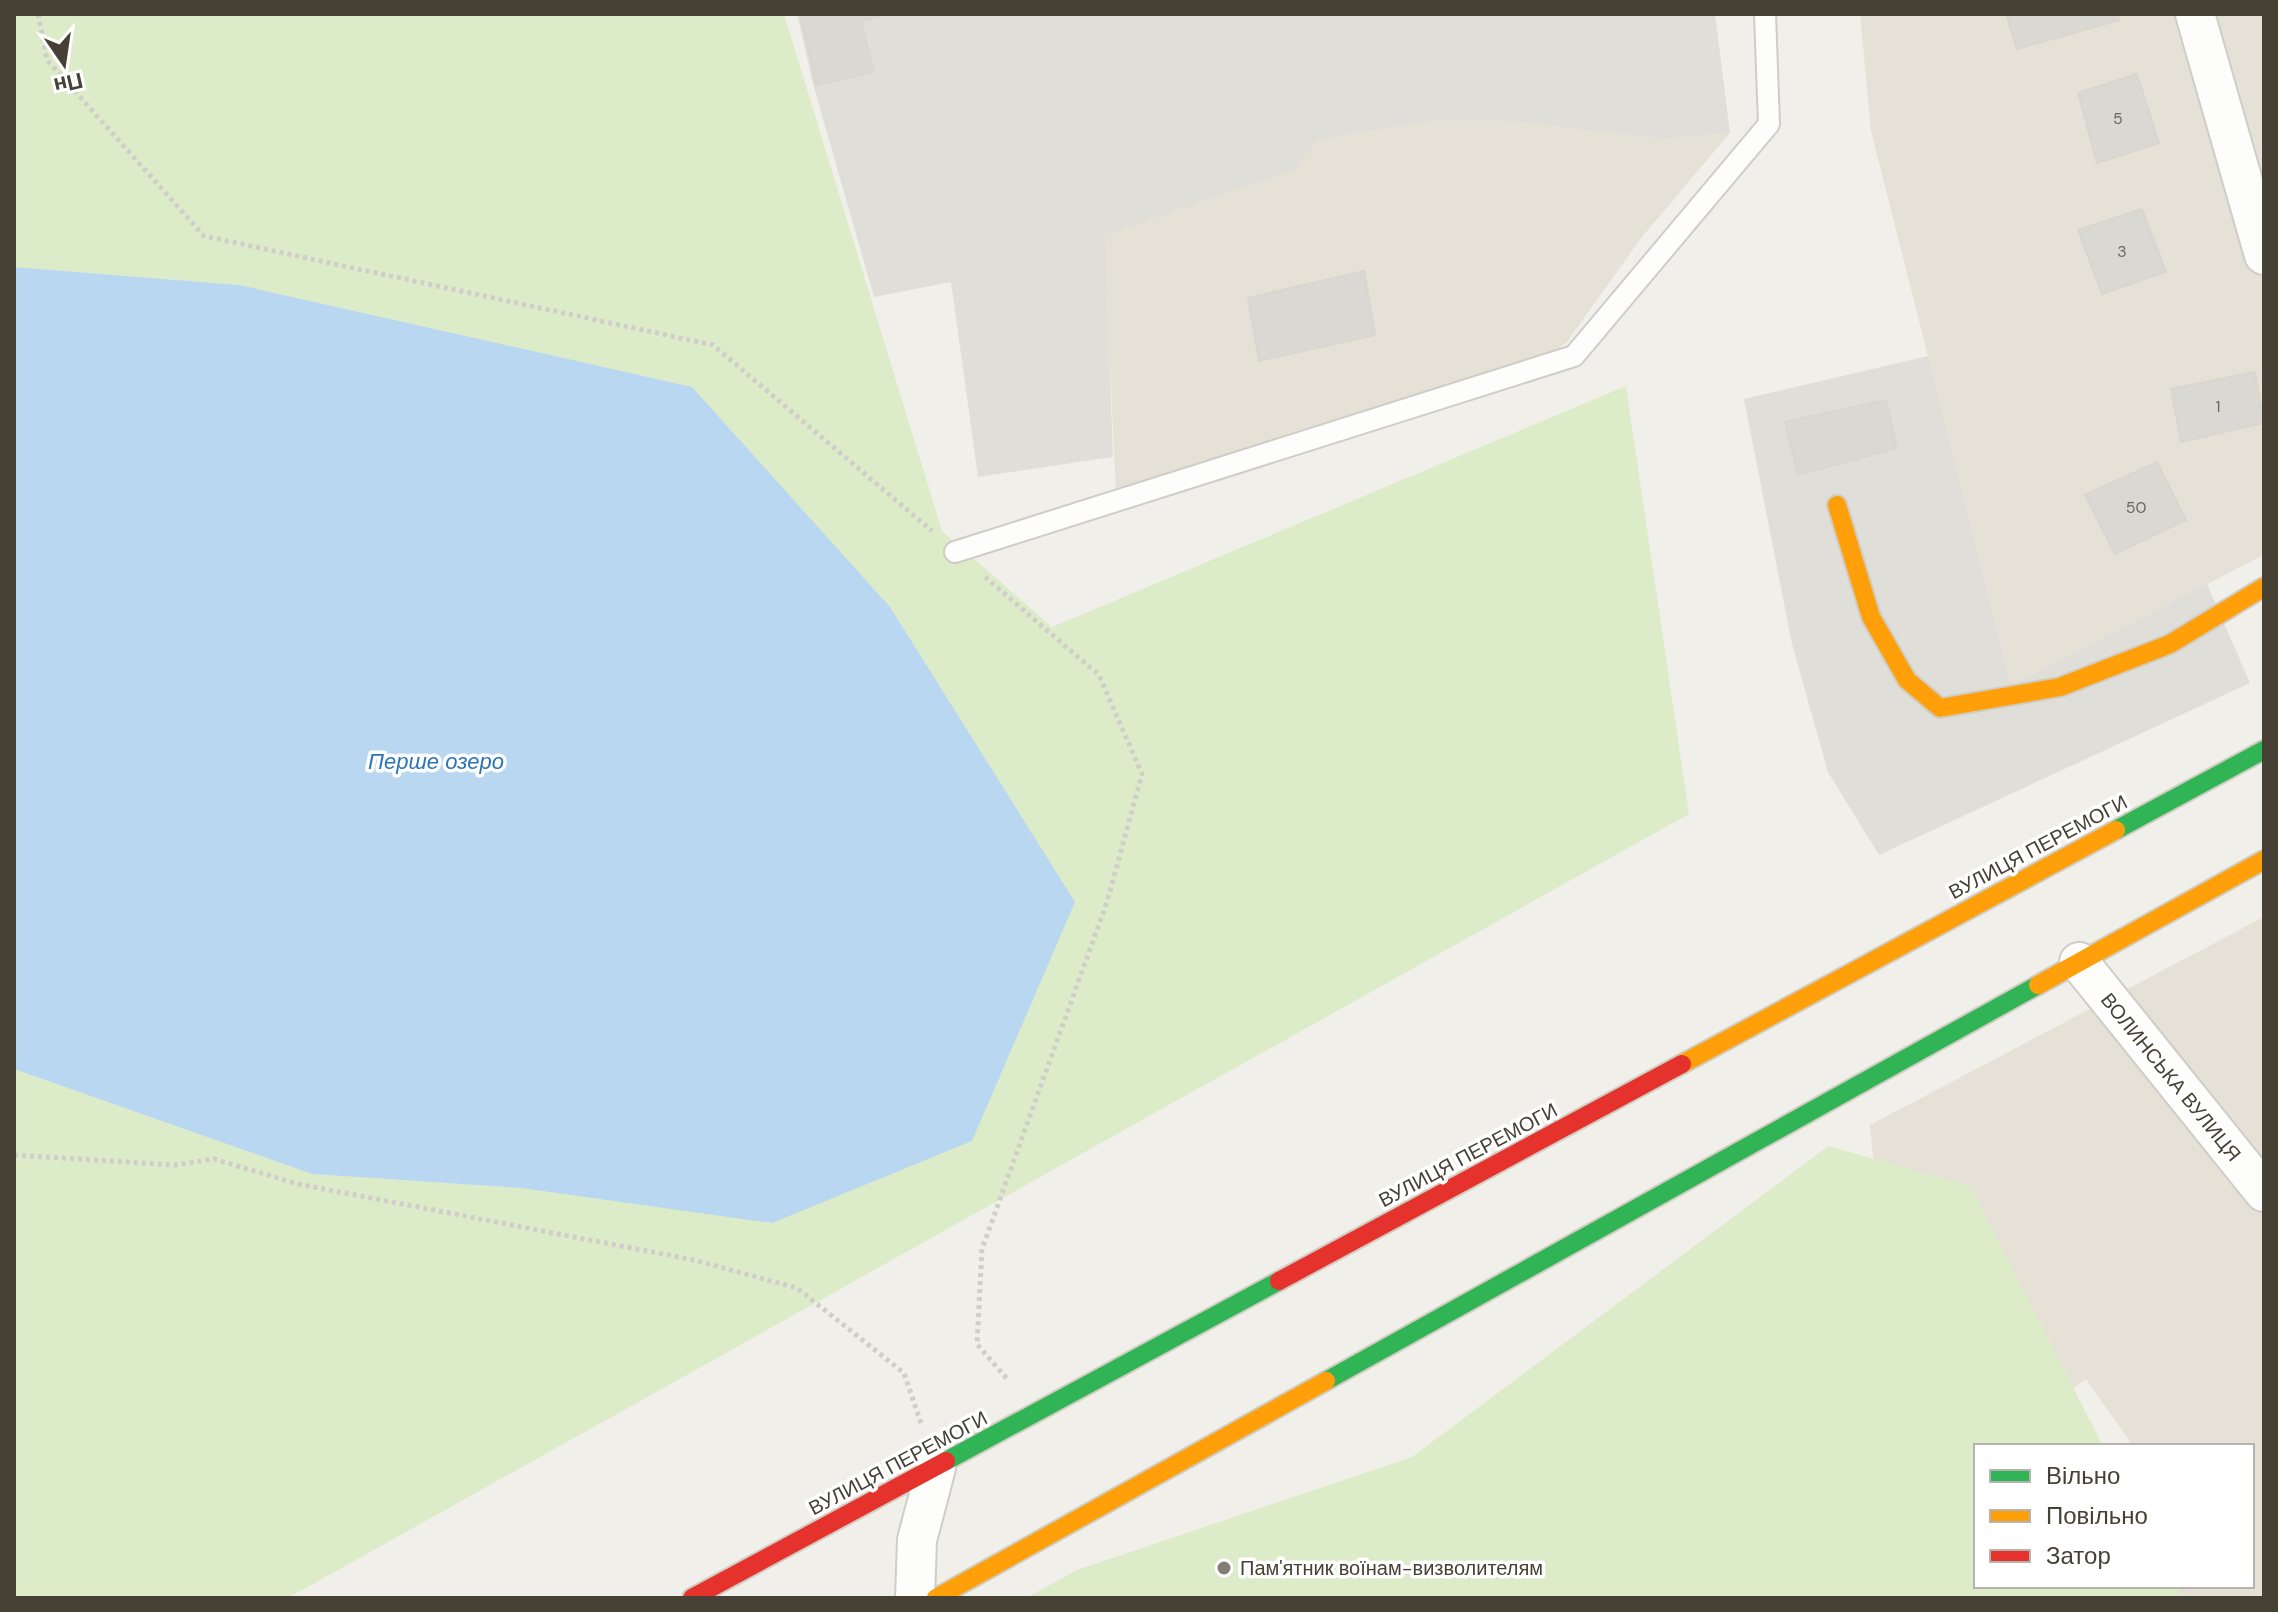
<svg xmlns="http://www.w3.org/2000/svg" width="2278" height="1612" viewBox="0 0 2278 1612" font-family="'DM Sans',sans-serif">
<style>
.residential{fill:#e5e1d7}
.industrial{fill:#e0ded8}
.green{fill:#dcecc9}
.water{fill:#b9d7f0}
.building{fill:#dad8d2;stroke:#d9d6cf;stroke-width:2}
.lines{fill:none;stroke-linecap:round;stroke-linejoin:round}
.lane-casing{stroke:#cecdc7;stroke-width:24}
.street-casing{stroke:#cecdc7;stroke-width:42}
.fast-casing{stroke:#d0ccc1;stroke-width:22}
.slow-casing{stroke:#d0ccc1;stroke-width:22}
.jam-casing{stroke:#d0ccc1;stroke-width:22}
.path{stroke:#d1ceca;stroke-width:5;stroke-dasharray:4 4;stroke-linecap:butt}
.lane{stroke:#fdfdfc;stroke-width:20}
.street{stroke:#fdfdfc;stroke-width:38}
.fast{stroke:#30b455;stroke-width:18}
.slow{stroke:#ff9f0a;stroke-width:18}
.jam{stroke:#e5322d;stroke-width:18}
.poi-dot{fill:#827e74;stroke:#fff;stroke-width:3}
.labels{text-anchor:middle;dominant-baseline:central;stroke-width:7;stroke-linejoin:round;paint-order:stroke}
.number-label{font-size:16px;fill:#6c685d}
.street-label{font-size:20px;fill:#474135;stroke:#fff}
.poi-label{font-size:20px;fill:#474135;stroke:#fff;text-anchor:start}
.water-label{font-size:22px;font-style:italic;fill:#2b75b6;stroke:#fff}
</style>
<rect width="100%" height="100%" fill="#f0efea"/>
<g class="residential">
<polygon points="1860,14 2264,14 2264,555 2011,685 1871,131"/>
<polygon points="1435,120 1512,121 1660,139 1730,133 1641,238 1566,343 1537,364 1116,493 1104,235 1296,170 1318,140"/>
<polygon points="2264,917 2264,1598 2107,1598 2141,1586 2252,1586 2252,1446 2133,1446 2086,1379 2015,1429 1880,1228 1870,1125"/>
</g>
<g class="industrial">
<polygon points="797,14 1715,14 1730,133 1660,139 1512,121 1435,120 1318,140 1296,170 1105,235 1113,457 978,477 951,282 874,297 813,84"/>
<polygon points="1928,356 2011,685 2207,584 2250,683 1879,855 1828,772 1792,644 1744,399"/>
</g>
<g class="green">
<polygon points="14,14 784,14 942,531 1052,627 1626,386 1689,814 288,1598 14,1598 14,1069 312,1174 521,1188 239,285 14,267"/>
<polygon points="1828,1146 1970,1186 2103,1446 1976,1446 1976,1586 2176,1586 2182,1598 1026,1598 1077,1570 1412,1457"/>
</g>
<polygon class="water" points="14,267 239,285 692,387 890,607 1075,902 972,1141 772,1223 521,1188 312,1174 14,1069"/>
<g class="building">
<polygon points="800,14 888,14 861,21 874,72 816,85"/>
<polygon points="2006,14 2117,14 2119,20 2017,49"/>
<polygon points="2137,74 2159,143 2097,163 2078,93"/>
<polygon points="2142,209 2166,272 2102,294 2078,230"/>
<polygon points="1364,271 1375,335 1259,361 1248,298"/>
<polygon points="2255,372 2264,423 2181,442 2171,389"/>
<polygon points="1886,400 1897,448 1798,475 1785,422"/>
<polygon points="2157,462 2186,520 2115,554 2085,495"/>
</g>
<g class="lines">
<g class="lane-casing">
<polyline id="lane" points="955,552 1574,356 1769,124 1765,14"/>
</g>
<g class="street-casing">
<g id="street">
<polyline points="2195,14 2264,255"/>
<polyline points="2079,962 2264,1192"/>
<polyline points="915,1598 917,1540 936,1468"/>
</g>
</g>
<g class="fast-casing">
<g id="fast">
<polyline points="2116,830 2264,750"/>
<polyline points="1326,1381 2038,985"/>
<polyline points="946,1461 1279,1281"/>
</g>
</g>
<g class="slow-casing">
<g id="slow">
<polyline points="1837,505 1871,617 1907,680 1940,708 2060,687 2170,644 2264,587"/>
<polyline points="2038,985 2264,860"/>
<polyline points="1682,1064 2116,830"/>
<polyline points="936,1598 1326,1381"/>
</g>
</g>
<g class="jam-casing">
<g id="jam">
<polyline points="1279,1281 1682,1064"/>
<polyline points="692,1598 946,1461"/>
</g>
</g>
<g class="path">
<polyline points="38,14 47,60 204,236 713,345 932,531"/>
<polyline points="985,577 1099,675 1142,774 1107,902 982,1249 977,1344 1007,1379"/>
<polyline points="14,1155 175,1165 214,1159 298,1184 694,1260 797,1288 904,1373 922,1426"/>
</g>
<use href="#lane" class="lane"/>
<use href="#street" class="street"/>
<use href="#fast" class="fast"/>
<use href="#slow" class="slow"/>
<use href="#jam" class="jam"/>
</g>
<circle class="poi-dot" cx="1224" cy="1568" r="8"/>
<g class="labels">
<g class="number-label">
<text x="2118" y="118">5</text>
<text x="2122" y="251">3</text>
<text x="2218" y="406">1</text>
<text x="2136" y="507">50</text>
</g>
<g class="street-label">
<text transform="translate(2038 847) rotate(-28)">ВУЛИЦЯ ПЕРЕМОГИ</text>
<text transform="translate(2171 1077) rotate(51)">ВОЛИНСЬКА ВУЛИЦЯ</text>
<text transform="translate(1468 1155) rotate(-28)">ВУЛИЦЯ ПЕРЕМОГИ</text>
<text transform="translate(898 1463) rotate(-28)">ВУЛИЦЯ ПЕРЕМОГИ</text>
</g>
<g class="poi-label">
<text x="1240" y="1568">Пам'ятник воїнам-визволителям</text>
</g>
<g class="water-label">
<text x="436" y="761">Перше озеро</text>
</g>
</g>
<rect width="2278" height="1612" fill="none" stroke="#474135" stroke-width="32"/>
<rect x="1974" y="1444" width="280" height="144" fill="#ffffff" stroke="#b5b3ae" stroke-width="2"/>
<rect x="1990" y="1470" width="40" height="12" fill="#30b455" stroke="#b5b3ae" stroke-width="2"/>
<text x="2046" y="1484" font-size="24" fill="#474135">Вільно</text>
<rect x="1990" y="1510" width="40" height="12" fill="#ff9f0a" stroke="#b5b3ae" stroke-width="2"/>
<text x="2046" y="1524" font-size="24" fill="#474135">Повільно</text>
<rect x="1990" y="1550" width="40" height="12" fill="#e5322d" stroke="#b5b3ae" stroke-width="2"/>
<text x="2046" y="1564" font-size="24" fill="#474135">Затор</text>
<g transform="translate(64 64) rotate(167)" stroke="#ffffff" stroke-width="6" paint-order="stroke">
<path d="M0-6L14 30L0 20L-14 30Z" fill="#474135"/>
<text y="-12" font-size="22" font-weight="bold" text-anchor="middle" fill="#474135">Пн</text>
</g>
</svg>
